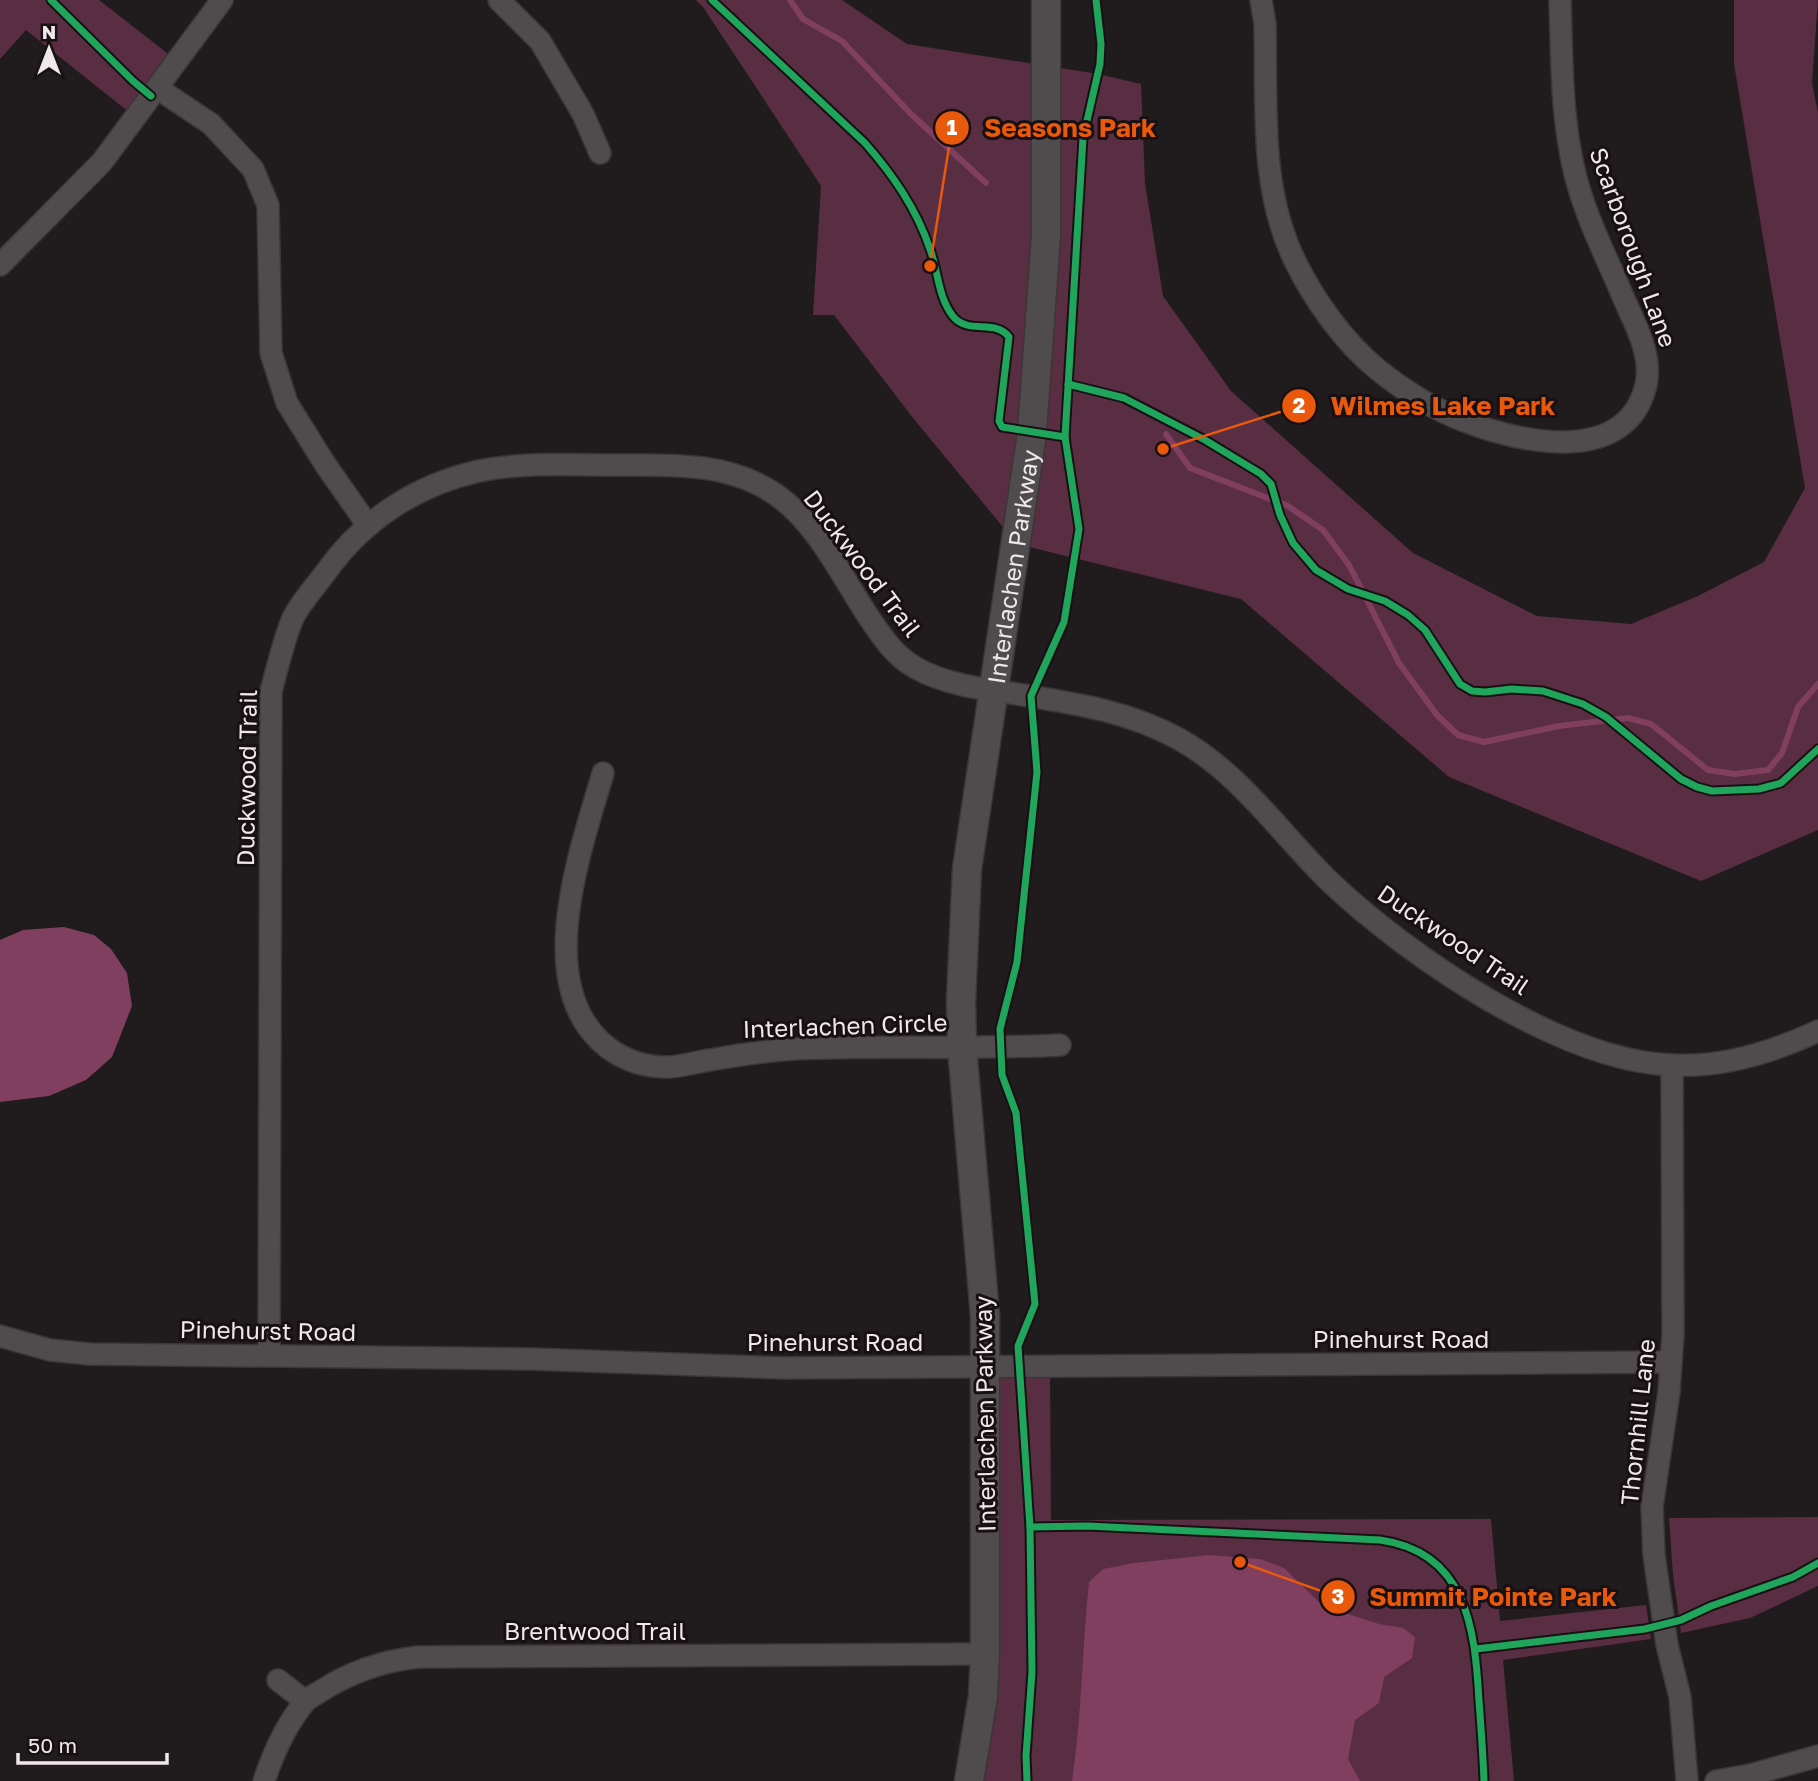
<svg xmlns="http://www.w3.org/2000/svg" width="1818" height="1781" viewBox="0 0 1818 1781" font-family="'Golos Text',sans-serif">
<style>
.green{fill:#592e42}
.water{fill:#813f5f}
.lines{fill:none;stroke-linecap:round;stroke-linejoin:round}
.stream{stroke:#813f5f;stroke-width:6}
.street-casing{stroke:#3b3738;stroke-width:24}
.secondary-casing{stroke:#3b3738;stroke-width:31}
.street{stroke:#504c4d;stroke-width:21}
.secondary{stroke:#504c4d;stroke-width:28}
.cycleway-casing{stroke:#191014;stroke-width:11}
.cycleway{stroke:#20a55d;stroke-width:7}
.labels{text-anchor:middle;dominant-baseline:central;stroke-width:6;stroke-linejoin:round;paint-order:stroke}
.street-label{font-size:24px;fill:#efe8eb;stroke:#191014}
.leader{fill:none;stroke:#e8590c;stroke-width:2.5}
.callout-dot{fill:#e8590c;stroke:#191014;stroke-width:2.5}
.mark-label{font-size:21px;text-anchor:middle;font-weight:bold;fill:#fff}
.callout-label{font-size:26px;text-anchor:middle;font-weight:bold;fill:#e8590c;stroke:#191014;stroke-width:6;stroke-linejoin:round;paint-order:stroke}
</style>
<rect width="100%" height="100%" fill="#201b1d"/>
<g class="green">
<polygon points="0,0 99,0 176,60 135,117 26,30 0,59"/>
<polygon points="696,0 842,0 907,44 1098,74 1141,84 1145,183 1163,296 1231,391 1413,553 1537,616 1631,624 1698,596 1764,562 1805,488 1734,64 1734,0 1818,0 1812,83 1818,113 1818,830 1701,881 1449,777 1241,599 1017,544 913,418 834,315 813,315 821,186 703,7"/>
<polygon points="1050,1366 1051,1520 1491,1519 1500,1621 1646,1605 1651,1639 1503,1660 1514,1781 969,1781 984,1368"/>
<polygon points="1818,1517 1818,1586 1750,1618 1681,1633 1673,1575 1669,1518"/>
</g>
<g class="water">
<polygon points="64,927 94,935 111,949 127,973 132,1006 112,1057 86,1080 49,1096 0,1102 0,940 23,930"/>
<path d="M1209 1555 1260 1559 1284 1568 1323 1606 1379 1624 1403 1628 1415 1637 1412 1658 1384 1677 1379 1703 1355 1720 1348 1759 1360 1781H1072C1082 1715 1082 1649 1089 1582L1103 1569 1134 1563Z"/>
</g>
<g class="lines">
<g class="stream">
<polyline points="790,0 803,19 842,41 911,114 986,183"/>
<polyline points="1166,434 1190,468 1288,506 1323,530 1349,565 1399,663 1437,715 1458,735 1484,742 1559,726 1628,718 1651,724 1708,770 1735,774 1768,770 1782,753 1798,707 1818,684"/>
</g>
<g class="street-casing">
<g id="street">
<polyline points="499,0 540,41 583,114 600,153"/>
<path d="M1261 0 1265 24C1267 103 1259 188 1295 261 1314 300 1344 342 1377 369 1404 391 1435 410 1467 422 1522 443 1627 466 1646 385 1653 353 1633 321 1621 292 1605 254 1585 215 1575 174 1561 117 1562 59 1560 0"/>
<polyline points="157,88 211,124 253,169 268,205 271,353 287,403 325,464 367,524"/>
<polyline points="0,265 102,162 222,0"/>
<path d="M603 773C581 849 534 978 600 1041 617 1057 639 1066 663 1067 678 1068 695 1062 710 1060 738 1055 765 1051 794 1049 883 1045 971 1050 1060 1045"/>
<polyline points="1672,1065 1673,1334 1669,1392 1652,1507 1654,1555 1667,1645 1680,1697 1687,1781"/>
<polyline points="0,1336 50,1350 89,1354 531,1359 785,1368 1671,1362"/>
<path d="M269 1356 271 691C278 667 283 641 293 618 301 602 315 587 326 572 363 520 416 485 479 471 522 462 568 465 611 465 667 465 727 461 775 494 816 522 840 573 866 613 880 634 894 656 916 668 946 685 984 689 1017 694 1073 703 1128 711 1179 739 1240 773 1280 833 1329 881 1408 956 1561 1061 1672 1065 1723 1068 1773 1052 1818 1031"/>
<polyline points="278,1680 305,1701"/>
<path d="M264 1781C273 1754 286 1725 304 1703 308 1698 316 1694 321 1691 352 1671 382 1661 418 1657L985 1654"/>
<polyline points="1716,1781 1750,1775 1818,1756"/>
</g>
</g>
<g class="secondary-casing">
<g id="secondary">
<path id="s1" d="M969 1781 983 1696 985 1654V1316L962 1047 961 1001 967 869 1032 433 1046 235V0"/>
</g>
</g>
<use href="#street" class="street"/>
<use href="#secondary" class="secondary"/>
<g class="cycleway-casing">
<g id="cycleway">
<polyline points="51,0 133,81 151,96"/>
<path d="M712 0 865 143C893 175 916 208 930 249 938 271 938 296 952 315 967 336 995 318 1009 337L999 421 1002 427 1065 437"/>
<polyline points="1068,384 1124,398 1205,440 1261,474 1271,484 1280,515 1293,543 1316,570 1348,589 1385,601 1408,615 1425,630 1460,684 1472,691 1485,692 1512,689 1543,691 1583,704 1606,717 1681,779 1697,787 1712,791 1759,789 1781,783 1818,749"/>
<path d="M1030 1527 1087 1526 1380 1540C1467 1552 1475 1629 1479 1701 1481 1727 1483 1754 1484 1781"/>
<polyline points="1476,1649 1645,1629 1681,1620 1711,1606 1793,1577 1818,1563"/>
<polyline points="1027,1781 1026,1756 1032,1672 1030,1527 1018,1346 1035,1304 1016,1113 1002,1075 1000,1029 1017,962 1037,772 1031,696 1064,622 1079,529 1065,437 1083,138 1100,64 1101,44 1096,0"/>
</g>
</g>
<use href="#cycleway" class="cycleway"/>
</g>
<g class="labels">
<g class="street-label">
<text transform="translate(1634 247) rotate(70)">Scarborough Lane</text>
<text transform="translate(863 563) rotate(53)">Duckwood Trail</text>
<text stroke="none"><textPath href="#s1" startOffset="1220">Interlachen Parkway</textPath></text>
<text transform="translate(246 778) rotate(-89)">Duckwood Trail</text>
<text transform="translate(1454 939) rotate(34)">Duckwood Trail</text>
<text transform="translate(845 1025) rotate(-2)">Interlachen Circle</text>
<text transform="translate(268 1330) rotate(1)">Pinehurst Road</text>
<text x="1401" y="1338">Pinehurst Road</text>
<text x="835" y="1341">Pinehurst Road</text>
<text transform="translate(984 1414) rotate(-91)">Interlachen Parkway</text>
<text transform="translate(1637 1422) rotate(-84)">Thornhill Lane</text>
<text x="595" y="1630">Brentwood Trail</text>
</g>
</g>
<path class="leader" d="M930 266L952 128M1163 449L1299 406M1240 1562L1338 1597"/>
<g class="callout-dot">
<circle cx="930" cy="266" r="7"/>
<circle cx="1163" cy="449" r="7"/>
<circle cx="1240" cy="1562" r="7"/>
<circle cx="952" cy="128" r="18"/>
<circle cx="1299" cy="406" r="18"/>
<circle cx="1338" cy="1597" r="18"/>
</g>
<g class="mark-label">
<text x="952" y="135">1</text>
<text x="1299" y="413">2</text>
<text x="1338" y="1604">3</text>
</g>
<g class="callout-label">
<text x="1070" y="137">Seasons Park</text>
<text x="1443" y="415">Wilmes Lake Park</text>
<text x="1493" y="1606">Summit Pointe Park</text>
</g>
<g transform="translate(49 49)" stroke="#191014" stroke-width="5" paint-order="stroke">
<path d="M0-5L12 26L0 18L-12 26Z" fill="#efe8eb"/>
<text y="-10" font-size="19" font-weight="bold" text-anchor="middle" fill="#efe8eb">N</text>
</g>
<path d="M18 1753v10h149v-10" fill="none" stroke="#efe8eb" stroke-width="3.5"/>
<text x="28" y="1753" font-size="21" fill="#efe8eb" stroke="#191014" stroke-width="5" paint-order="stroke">50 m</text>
</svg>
